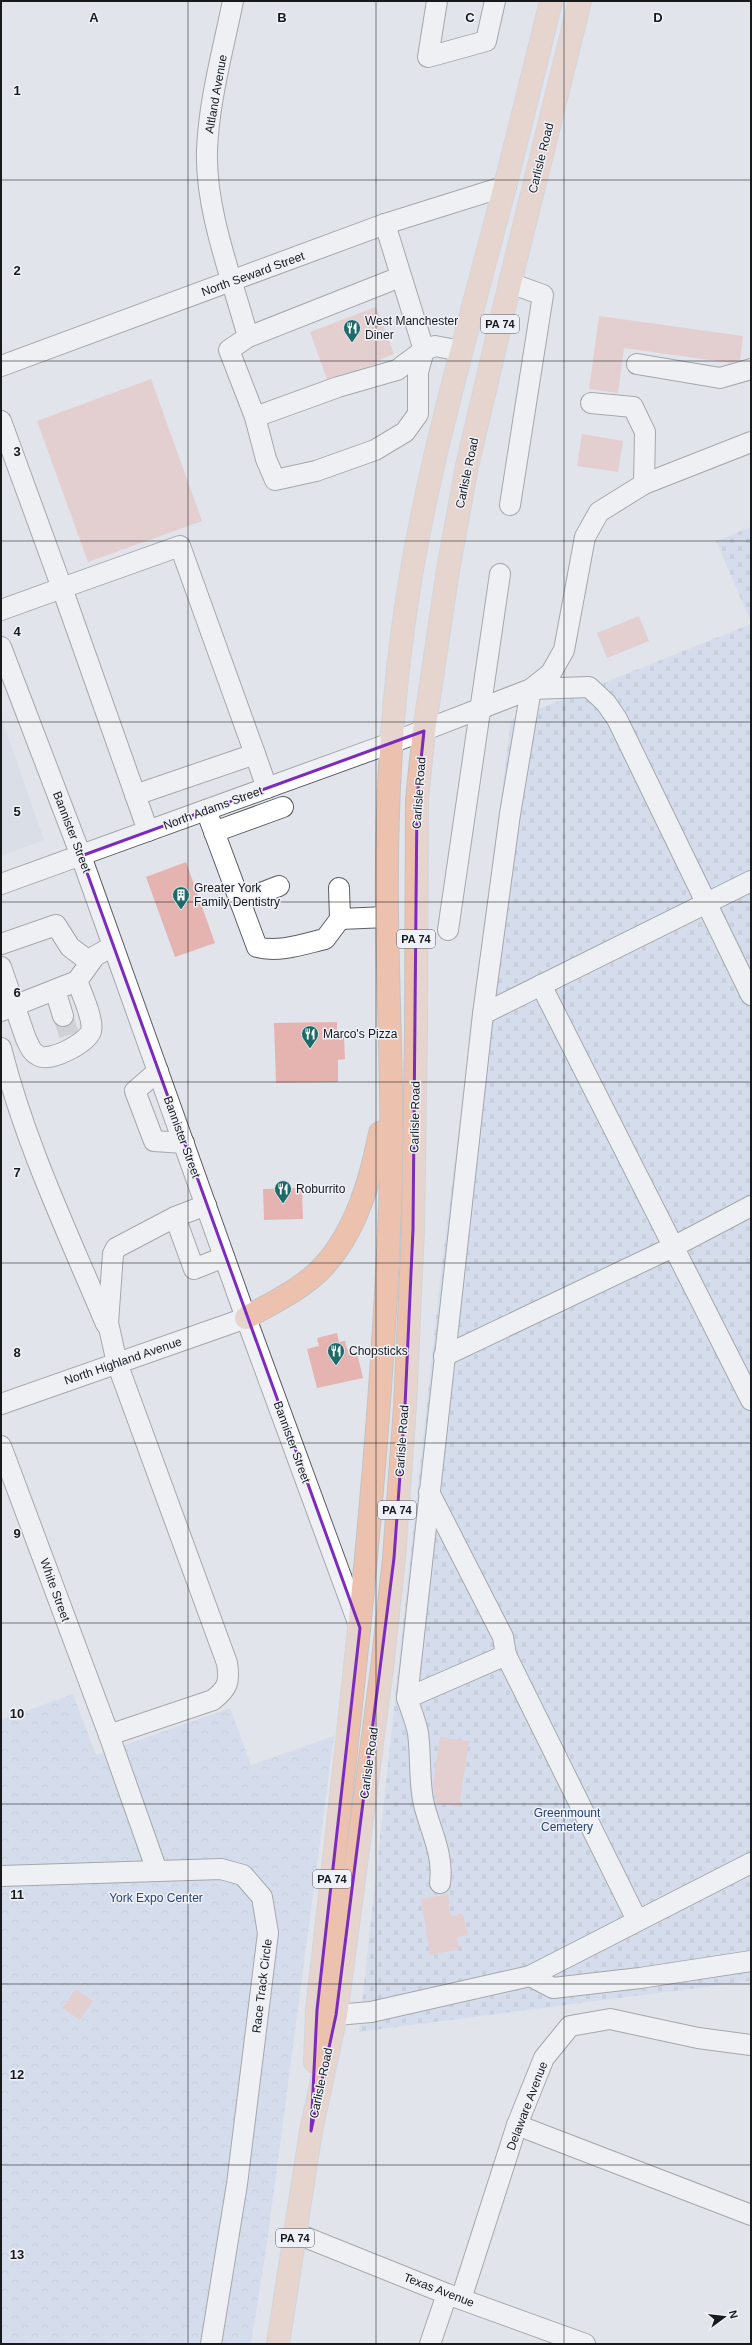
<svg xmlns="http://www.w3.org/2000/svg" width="752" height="2345" viewBox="0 0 752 2345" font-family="Arial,sans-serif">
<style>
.built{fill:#d1d8e5}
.cemetery{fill:url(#cemetery-stones)}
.park{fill:url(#park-crowns)}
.building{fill:#e5b4b1}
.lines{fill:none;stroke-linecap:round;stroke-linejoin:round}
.minor-tunnel{stroke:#b9bbc1;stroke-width:20;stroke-dasharray:20 10;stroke-linecap:butt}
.minor-casing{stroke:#5b5e63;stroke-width:22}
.major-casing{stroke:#c3c3c4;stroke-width:24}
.minor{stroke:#fff;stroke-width:20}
.major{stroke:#ecc2af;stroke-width:22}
.marked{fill:none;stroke:#7b2cbf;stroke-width:3;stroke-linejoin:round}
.grid{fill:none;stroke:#17191b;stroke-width:1;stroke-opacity:0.55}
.labels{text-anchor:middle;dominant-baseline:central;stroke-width:3;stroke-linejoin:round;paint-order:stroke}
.shield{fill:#eef2f8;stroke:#585a5d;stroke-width:1}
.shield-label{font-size:11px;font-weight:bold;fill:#17191b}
.street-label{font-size:12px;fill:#17191b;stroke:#eef2f8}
.poi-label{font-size:12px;fill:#17191b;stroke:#eef2f8;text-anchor:start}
.park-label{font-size:12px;fill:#2a4372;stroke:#eef2f8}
.grid-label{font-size:13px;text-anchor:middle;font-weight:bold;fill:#17191b;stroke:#eef2f8;stroke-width:3;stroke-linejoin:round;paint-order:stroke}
</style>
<defs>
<pattern id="cemetery-stones" width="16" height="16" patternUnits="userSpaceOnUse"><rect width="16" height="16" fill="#c6d5f1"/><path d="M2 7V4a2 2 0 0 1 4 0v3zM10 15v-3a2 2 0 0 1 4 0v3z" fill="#a9b6ce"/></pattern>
<pattern id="park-crowns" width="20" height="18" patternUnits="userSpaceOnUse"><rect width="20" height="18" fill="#c6d5f1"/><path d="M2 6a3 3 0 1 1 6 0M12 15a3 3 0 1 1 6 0" fill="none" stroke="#a9b6ce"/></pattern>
</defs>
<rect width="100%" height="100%" fill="#e1e4ea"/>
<polygon class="built" points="1,716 44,840 1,856"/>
<g class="cemetery">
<polygon points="751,527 751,622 716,541"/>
<polygon points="751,624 751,1981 359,2032 442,1263 511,720"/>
</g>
<polygon class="park" points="73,1694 96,1755 230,1708 251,1765 334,1736 268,2236 251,2344 1,2344 1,1720"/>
<g class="building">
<polygon points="376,307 394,354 376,361 377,364 327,379 310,332"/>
<polygon points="599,316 743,336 740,360 731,363 624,348 618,393 589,389"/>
<polygon points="151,379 202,521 88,562 37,421"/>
<polygon points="582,434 623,441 618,472 577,466"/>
<polygon points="639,616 649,641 607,658 597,633"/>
<polygon points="186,862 215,943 175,957 146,877"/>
<polygon points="337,1022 337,1038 344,1037 345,1059 338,1060 338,1082 276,1083 274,1023"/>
<polygon points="302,1188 303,1219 264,1220 263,1189"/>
<polygon points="337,1333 339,1342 345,1341 349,1355 357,1353 363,1378 317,1388 307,1349 319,1346 317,1338"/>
<polygon points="440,1737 469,1741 459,1807 436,1803 433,1785"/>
<polygon points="448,1894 450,1913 453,1916 463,1914 468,1935 457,1937 459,1949 430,1955 421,1899"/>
<polygon points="76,1989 93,2001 80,2020 62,2008"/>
</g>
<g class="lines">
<polyline class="minor-tunnel" points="63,1016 69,1035"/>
<g class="minor-casing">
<g id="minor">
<path d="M233 1C223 50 209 100 207 150 205 211 232 278 248 337L229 350 255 417 266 459 275 480 316 471 375 450 405 432 418 414V372L424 350 385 224"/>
<polyline points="437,1 428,57 486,41 495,1"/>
<polyline points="510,283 543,295 510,505"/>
<polyline points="248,337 400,277"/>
<polyline points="637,364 720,378 751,369"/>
<polyline points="1,366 385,224 506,186"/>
<polyline points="591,403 633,407 645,432 644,484"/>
<polyline points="255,417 338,387 397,370 424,350 435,346 461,351"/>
<polyline points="1,421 62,588 180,546 255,754"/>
<polyline points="1,610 62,588 148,831"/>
<polyline points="1,647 81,856 246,1318 360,1628"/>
<polyline points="135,795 255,754 267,788"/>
<path d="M206 810 257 947C278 953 304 944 325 939L340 919"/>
<polyline points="214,832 283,807"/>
<polyline points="1,884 391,743 531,689 551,673 564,650 585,537 599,512 644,484 751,442"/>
<polyline points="339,888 340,919 387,917"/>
<polyline points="240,901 279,886"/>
<polyline points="448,930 500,574"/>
<polyline points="1,944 56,925 70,947 90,962"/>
<path d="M1 967 26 1039C30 1047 31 1052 39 1056 51 1062 87 1043 91 1031 94 1019 81 992 77 981"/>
<polyline points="541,985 751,1400"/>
<polyline points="55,990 63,1016"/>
<polyline points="1,1011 77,981 95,956 113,946"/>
<polyline points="483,1014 510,814 531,689 589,687 606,703 617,719 751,995"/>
<path d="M1 1048C25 1144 68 1233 106 1324"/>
<polyline points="158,1071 135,1091 154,1141 184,1143"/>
<polyline points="206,1205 175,1217 194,1269 224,1257"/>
<polyline points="444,1356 673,1247 751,1206"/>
<polyline points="1,1404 246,1318"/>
<polyline points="1,1446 109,1735 157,1871"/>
<polyline points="429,1492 503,1637 506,1655"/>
<path d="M407 1698C411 1710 416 1722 418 1733 421 1756 419 1778 423 1800 429 1829 444 1852 440 1883"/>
<path d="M109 1735 213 1700C228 1688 230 1682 227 1663L117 1363 108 1323 113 1254 116 1248 175 1217"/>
<polyline points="1,1876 221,1869 243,1875 262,1897 268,1933 237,2184 211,2344"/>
<polyline points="637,1920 506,1655 407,1698 483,1014 751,881"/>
<polyline points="530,1976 553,1988 640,1978 751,1961"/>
<polyline points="336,2015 371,2012 530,1976 751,1863"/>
<polyline points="517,2125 751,2215"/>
<polyline points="295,2233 447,2294 585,2344"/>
<polyline points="461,2299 517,2125 544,2058 570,2026 610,2019 698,2038 751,2045"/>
<polyline points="430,2344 447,2294"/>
</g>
</g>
<g class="major-casing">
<g id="major">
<path d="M246 1318C271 1303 301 1290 322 1268 356 1232 371 1179 380 1133"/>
<path d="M315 2062 317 2010C347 1743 380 1476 390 1207 394 1109 388 1010 387 911 386 820 390 727 402 636 418 508 453 383 486 258 509 173 530 87 551 1"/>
<polyline points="278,2344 311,2131 336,2015 382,1668 394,1558 405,1406 413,1229 416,1030 417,799 424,731 448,570 467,466 510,283 580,1"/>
</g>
</g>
<use href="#minor" class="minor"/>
<use href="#major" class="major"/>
</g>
<path d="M0 0H752V2345H0ZM424 731 417 799 413 1229 405 1406 394 1558 336 2015 311 2131 317 2010 360 1628 81 856Z" fill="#e1e4ea" fill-opacity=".55" fill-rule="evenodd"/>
<path class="marked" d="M424 731 417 799 413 1229 405 1406 394 1558 336 2015 311 2131 317 2010 360 1628 81 856Z"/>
<path class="grid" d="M188 1V2344M376 1V2344M564 1V2344M1 180H751M1 361H751M1 541H751M1 722H751M1 902H751M1 1082H751M1 1263H751M1 1443H751M1 1623H751M1 1804H751M1 1984H751M1 2165H751"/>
<defs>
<g id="restaurant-pin" transform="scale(0.9)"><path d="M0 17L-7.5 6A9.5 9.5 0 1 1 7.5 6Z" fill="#1d6a69" stroke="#eef2f8"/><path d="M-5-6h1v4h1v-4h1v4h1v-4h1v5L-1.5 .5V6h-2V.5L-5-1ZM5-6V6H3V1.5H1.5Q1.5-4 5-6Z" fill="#fff"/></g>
<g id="building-pin" transform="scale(0.9)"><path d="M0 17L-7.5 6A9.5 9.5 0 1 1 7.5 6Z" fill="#1d6a69" stroke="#eef2f8"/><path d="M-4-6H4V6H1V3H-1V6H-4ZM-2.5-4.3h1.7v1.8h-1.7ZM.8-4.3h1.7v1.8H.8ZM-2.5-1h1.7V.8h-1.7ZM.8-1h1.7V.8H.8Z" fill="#fff"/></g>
</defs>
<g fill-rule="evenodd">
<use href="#restaurant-pin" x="352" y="328"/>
<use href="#building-pin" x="181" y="895"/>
<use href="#restaurant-pin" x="310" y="1034"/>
<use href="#restaurant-pin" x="283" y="1189"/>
<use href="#restaurant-pin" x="336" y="1351"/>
</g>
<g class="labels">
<g class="shield">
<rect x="481" y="315" width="38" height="18" rx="3"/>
<rect x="397" y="930" width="38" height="18" rx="3"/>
<rect x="378" y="1501" width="38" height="18" rx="3"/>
<rect x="313" y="1870" width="38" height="18" rx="3"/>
<rect x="276" y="2229" width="38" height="18" rx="3"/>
</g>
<g class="shield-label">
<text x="500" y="324">PA 74</text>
<text x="416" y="939">PA 74</text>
<text x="397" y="1510">PA 74</text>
<text x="332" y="1879">PA 74</text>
<text x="295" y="2238">PA 74</text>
</g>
<g class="street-label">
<text transform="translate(216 94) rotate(-80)">Altland Avenue</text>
<text transform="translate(541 158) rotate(-76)">Carlisle Road</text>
<text transform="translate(253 274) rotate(-20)">North Seward Street</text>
<text transform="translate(467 473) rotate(-78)">Carlisle Road</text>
<text transform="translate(419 793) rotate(-86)">Carlisle Road</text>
<text transform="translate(213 808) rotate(-20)">North Adams Street</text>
<text transform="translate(72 832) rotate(69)">Bannister Street</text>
<text transform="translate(415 1117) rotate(-89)">Carlisle Road</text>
<text transform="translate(182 1137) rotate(70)">Bannister Street</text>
<text transform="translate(123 1361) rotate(-19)">North Highland Avenue</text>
<text transform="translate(402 1441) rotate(-86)">Carlisle Road</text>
<text transform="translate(292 1442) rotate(70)">Bannister Street</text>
<text transform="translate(55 1590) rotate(70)">White Street</text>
<text transform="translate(369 1763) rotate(-82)">Carlisle Road</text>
<text transform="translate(262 1986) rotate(-83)">Race Track Circle</text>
<text transform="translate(321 2083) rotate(-78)">Carlisle Road</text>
<text transform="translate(527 2106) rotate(-69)">Delaware Avenue</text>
<text transform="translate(439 2290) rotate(21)">Texas Avenue</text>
</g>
<g class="poi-label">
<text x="365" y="321">West Manchester<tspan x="365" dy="14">Diner</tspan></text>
<text x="194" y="888">Greater York<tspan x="194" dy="14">Family Dentistry</tspan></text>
<text x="323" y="1034">Marco's Pizza</text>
<text x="296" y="1189">Roburrito</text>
<text x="349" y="1351">Chopsticks</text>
</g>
<g class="park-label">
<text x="567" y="1813">Greenmount<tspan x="567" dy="14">Cemetery</tspan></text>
<text x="156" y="1898">York Expo Center</text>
</g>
</g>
<g class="grid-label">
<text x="94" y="22">A</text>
<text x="282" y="22">B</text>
<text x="470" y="22">C</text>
<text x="658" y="22">D</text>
<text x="17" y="95">1</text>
<text x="17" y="275">2</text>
<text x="17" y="456">3</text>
<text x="17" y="636">4</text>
<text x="17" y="816">5</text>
<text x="17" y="997">6</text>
<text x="17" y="1177">7</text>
<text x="17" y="1357">8</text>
<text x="17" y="1538">9</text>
<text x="17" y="1718">10</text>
<text x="17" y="1899">11</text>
<text x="17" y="2079">12</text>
<text x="17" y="2259">13</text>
</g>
<rect width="752" height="2345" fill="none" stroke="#17191b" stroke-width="4"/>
<g transform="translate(724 2317) rotate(75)" stroke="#eef2f8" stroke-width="3" paint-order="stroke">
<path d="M0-3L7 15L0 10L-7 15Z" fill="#17191b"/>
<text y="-6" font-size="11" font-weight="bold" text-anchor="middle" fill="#17191b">N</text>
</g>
</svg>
